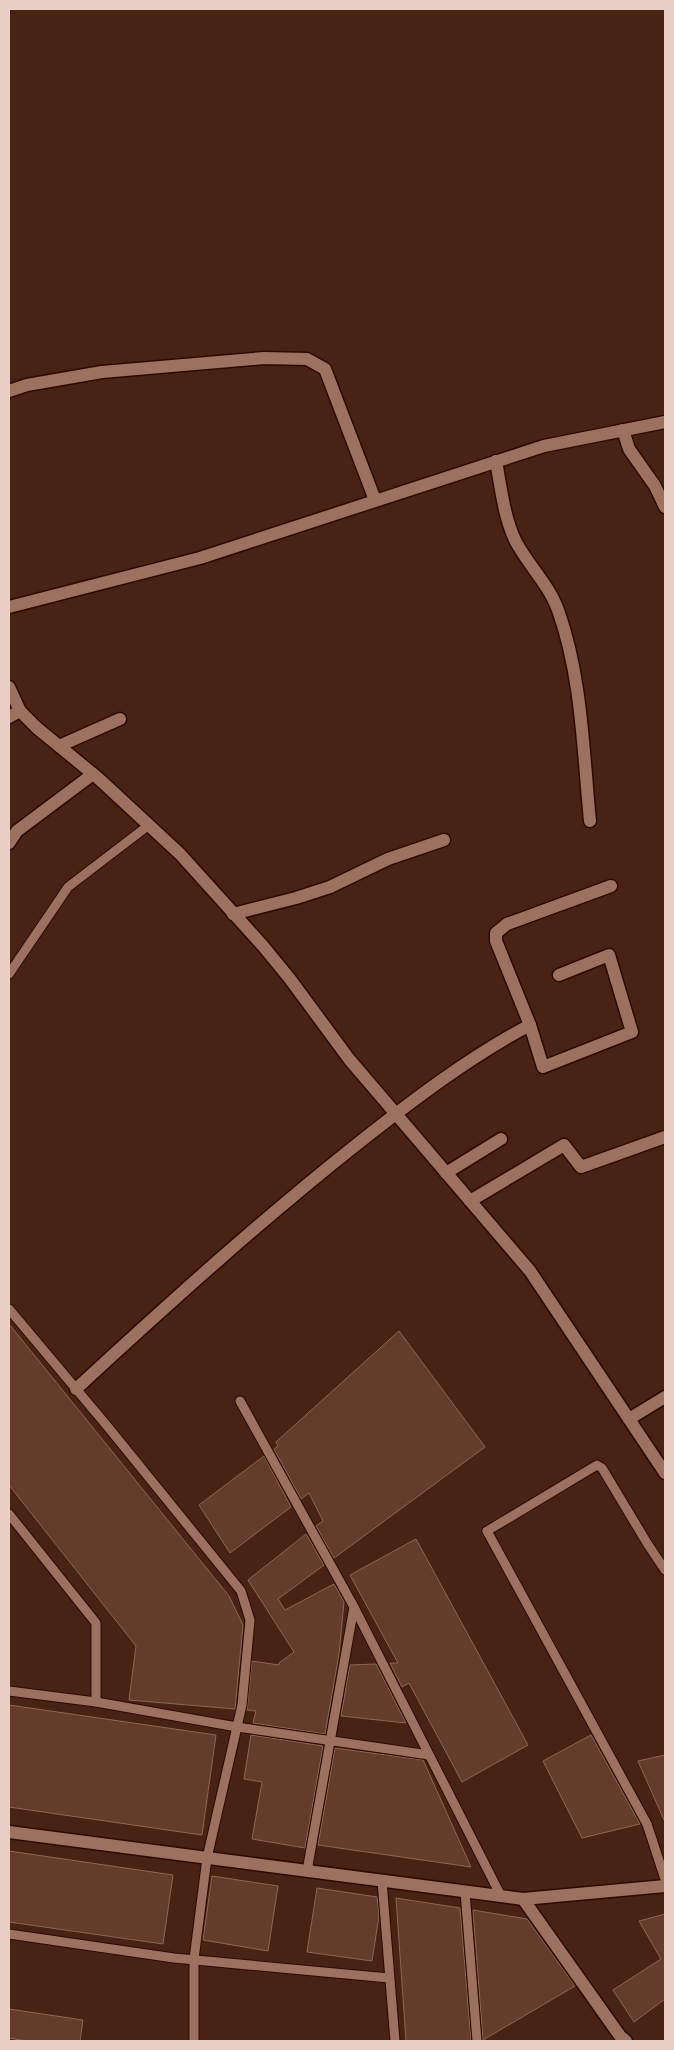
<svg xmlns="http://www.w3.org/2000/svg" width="674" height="2050" viewBox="0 0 674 2050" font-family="Montserrat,sans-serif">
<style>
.building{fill:#643c2c;stroke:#906554}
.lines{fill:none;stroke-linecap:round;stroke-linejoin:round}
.service-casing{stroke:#2d0a00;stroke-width:11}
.minor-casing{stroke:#2d0a00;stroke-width:15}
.tertiary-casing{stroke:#2d0a00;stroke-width:15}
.service{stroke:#9d715f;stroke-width:9}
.minor{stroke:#9d715f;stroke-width:12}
.tertiary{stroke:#9d715f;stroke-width:12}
</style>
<rect width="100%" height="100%" fill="#482314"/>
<g class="building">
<polygon points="9,1324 229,1596 243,1625 235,1709 129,1700 136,1646 9,1485"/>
<polygon points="399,1331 485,1447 334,1558 316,1526 323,1521 309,1493 301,1499 274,1449 278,1446 276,1442"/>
<polygon points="264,1456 291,1507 230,1553 199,1505"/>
<polygon points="306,1534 324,1565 278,1599 285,1610 334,1584 344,1602 339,1654 325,1734 253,1723 256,1711 247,1710 252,1661 279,1665 279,1663 294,1652 248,1580"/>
<polygon points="416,1539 528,1745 462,1782 409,1683 402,1687 390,1663 398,1663 350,1575"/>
<polygon points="376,1664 406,1723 341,1716 350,1665"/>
<polygon points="9,1705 216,1735 202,1835 9,1807"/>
<polygon points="251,1735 323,1746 305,1848 252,1839 262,1782 244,1779"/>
<polygon points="591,1735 640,1824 582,1838 543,1761"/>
<polygon points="335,1748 423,1760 471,1867 318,1845"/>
<polygon points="665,1755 665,1822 638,1761"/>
<polygon points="9,1851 173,1875 163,1944 9,1922"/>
<polygon points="212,1876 278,1886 268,1951 203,1940"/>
<polygon points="317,1888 377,1897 379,1916 372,1961 307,1952"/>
<polygon points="396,1898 460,1908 471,2041 406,2041"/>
<polygon points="473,1910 527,1919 575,1986 483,2040"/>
<polygon points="665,1914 665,1999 634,2022 613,1990 661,1959 639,1921"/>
<polygon points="9,2009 83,2020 80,2041 27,2041 9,2038"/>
</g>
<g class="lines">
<g class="service-casing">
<g id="service">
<polyline points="9,974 68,887 149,825"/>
<polyline points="9,1309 108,1427 241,1591 250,1620 242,1705 207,1858 194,1959 194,2041"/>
<polyline points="240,1401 354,1607 501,1896"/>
<polyline points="9,1514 96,1623 96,1702"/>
<polyline points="665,1570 647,1543 602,1468 597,1465 487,1531 647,1824 665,1879"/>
<polyline points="9,1691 96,1702 237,1727 429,1755"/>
<polyline points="307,1871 354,1607"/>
<polyline points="382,1881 395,2041"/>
<polyline points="465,1892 477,2041"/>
<polyline points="9,1934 174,1958 389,1978"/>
</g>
</g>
<g class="minor-casing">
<g id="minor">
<polyline points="9,391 27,385 102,372 264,358 307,359 325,369 375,500"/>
<polyline points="623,430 629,449 655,486 665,507"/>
<path d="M496 461C501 488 504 518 516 542 529 566 549 585 558 610 582 677 583 751 590 821"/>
<polyline points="9,607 200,558 544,446 665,422"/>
<polyline points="9,687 20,711 37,728 98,778 180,854 263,946 290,979 349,1059 530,1271 665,1473"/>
<polyline points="9,717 20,711"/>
<polyline points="59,746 120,719"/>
<polyline points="9,843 17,831 93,774"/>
<polyline points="233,914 296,898 330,887 388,859 444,840"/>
<polyline points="559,975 609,955 632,1032 543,1067 530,1025 496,941 496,933 507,924 611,886"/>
<polyline points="446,1173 501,1139"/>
<polyline points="470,1201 564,1145 581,1167 665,1137"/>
<path d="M76 1389C167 1305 259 1222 356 1145 409 1103 469 1057 530 1025"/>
<polyline points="629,1419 665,1397"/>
<polyline points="523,1899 620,2036 626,2041"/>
</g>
</g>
<g class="tertiary-casing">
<polyline id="tertiary" points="9,1832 523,1899 665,1886"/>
</g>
<use href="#service" class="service"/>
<use href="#minor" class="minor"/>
<use href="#tertiary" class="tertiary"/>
</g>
<rect width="674" height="2050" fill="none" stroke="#e9cfc6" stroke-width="20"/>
</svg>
